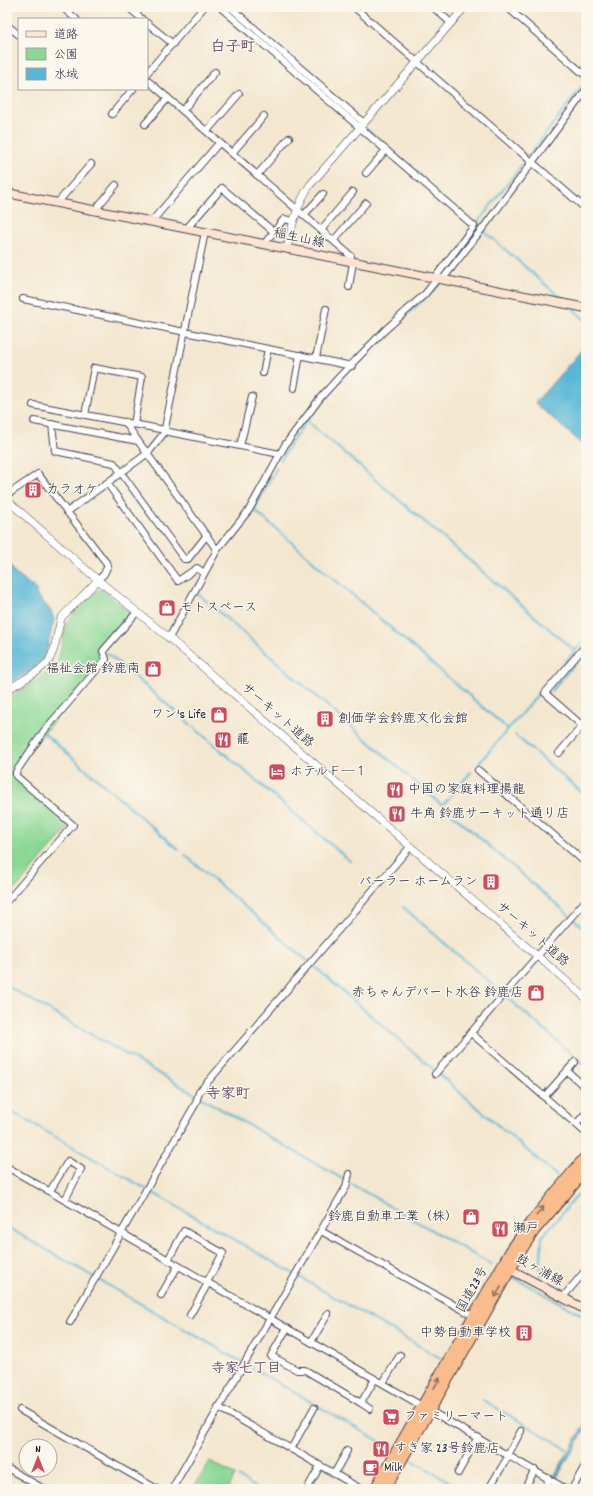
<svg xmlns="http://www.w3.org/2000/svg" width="593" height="1496" viewBox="0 0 593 1496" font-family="Dekko,'Klee One',sans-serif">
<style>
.green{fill:#8bd896;stroke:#567d68}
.water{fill:#56b6d5;stroke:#3c6c88}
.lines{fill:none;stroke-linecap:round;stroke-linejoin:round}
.stream{stroke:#56b6d5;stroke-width:2}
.minor-casing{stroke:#414051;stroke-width:8}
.tertiary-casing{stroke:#414051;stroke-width:8}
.secondary-casing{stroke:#414051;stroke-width:10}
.trunk-casing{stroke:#414051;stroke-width:12}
.minor{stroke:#fff;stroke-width:6}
.tertiary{stroke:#fff;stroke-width:7}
.secondary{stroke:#fde4d0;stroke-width:8}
.trunk{stroke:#f9bc8a;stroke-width:10}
.oneway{stroke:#8e6f62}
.labels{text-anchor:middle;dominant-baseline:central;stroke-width:3;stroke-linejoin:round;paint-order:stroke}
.street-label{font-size:13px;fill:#22223b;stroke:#fbf7ec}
.poi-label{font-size:13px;fill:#22223b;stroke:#fbf7ec;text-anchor:start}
.neighbourhood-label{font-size:14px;font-weight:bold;fill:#66536c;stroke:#fbf7ec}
.quarter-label{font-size:15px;font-weight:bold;fill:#66536c;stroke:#fbf7ec}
</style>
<rect width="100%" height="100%" fill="#fbf7ec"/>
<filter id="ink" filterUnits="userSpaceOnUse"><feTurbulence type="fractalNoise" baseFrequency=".025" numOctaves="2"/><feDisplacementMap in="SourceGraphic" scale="8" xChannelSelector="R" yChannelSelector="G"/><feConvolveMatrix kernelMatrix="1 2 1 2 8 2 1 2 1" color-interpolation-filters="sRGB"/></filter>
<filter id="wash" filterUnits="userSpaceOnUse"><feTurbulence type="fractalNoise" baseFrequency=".012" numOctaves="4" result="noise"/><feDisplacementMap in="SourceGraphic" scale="16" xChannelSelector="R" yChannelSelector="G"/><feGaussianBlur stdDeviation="0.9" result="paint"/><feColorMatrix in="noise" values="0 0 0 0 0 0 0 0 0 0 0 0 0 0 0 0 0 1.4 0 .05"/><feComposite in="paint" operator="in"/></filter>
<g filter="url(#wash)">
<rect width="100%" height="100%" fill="#f3e7cf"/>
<g class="green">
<polygon points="102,589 132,615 101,651 102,660 14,771 68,823 68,828 7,899 7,724 12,717 7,712 7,698 40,678 58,662 67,622 96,591"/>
<polygon points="210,1461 235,1475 228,1489 193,1489"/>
</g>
<g class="water">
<polygon points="586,345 586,447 535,403"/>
<polygon points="7,562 17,575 36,589 36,594 51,611 54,619 45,657 31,671 7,684"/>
<polygon points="586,1422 586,1428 556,1479 553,1489 550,1489 553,1478"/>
</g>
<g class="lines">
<g class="stream">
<polyline points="225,7 249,27"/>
<polyline points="582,7 586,11"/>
<polyline points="364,127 421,176"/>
<polyline points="476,224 563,300"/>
<polyline points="477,225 478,222 586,81"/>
<polyline points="442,275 444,270"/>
<polyline points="572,308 586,321"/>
<polyline points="307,421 575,651"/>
<path d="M281 460C304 417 352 366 388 331 405 315 423 301 440 284"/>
<polyline points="254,510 508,729"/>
<polyline points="224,547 254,510 277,467"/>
<polyline points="196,592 586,930"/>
<polyline points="107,653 350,861"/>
<polyline points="551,691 581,657 586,661"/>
<polyline points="45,734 179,850"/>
<polyline points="515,735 586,796"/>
<polyline points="479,763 586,638"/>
<polyline points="442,806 471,772"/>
<polyline points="185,855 558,1177"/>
<polyline points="403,907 586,1066"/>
<polyline points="7,986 492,1265"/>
<polyline points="7,1109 442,1359"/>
<polyline points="7,1227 391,1448"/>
<polyline points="513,1277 586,1317"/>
<polyline points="540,1279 542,1237 578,1194 586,1201"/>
<polyline points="483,1400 570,1451"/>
<polyline points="410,1459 462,1489"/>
<polyline points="238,1477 258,1489"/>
</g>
</g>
</g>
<g filter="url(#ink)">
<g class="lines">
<g class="minor-casing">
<g id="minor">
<polyline points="62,7 76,19"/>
<polyline points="128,7 142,19"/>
<polyline points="220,7 474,226 434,279"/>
<polyline points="230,7 364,123"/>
<polyline points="354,7 586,209"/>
<polyline points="433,7 451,23"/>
<polyline points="507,7 586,76"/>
<polyline points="147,23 173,44"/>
<polyline points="7,25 19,35"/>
<polyline points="147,73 204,7"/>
<polyline points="147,80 351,256"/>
<polyline points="183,110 215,72"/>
<polyline points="112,114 133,89"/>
<polyline points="145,124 168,98"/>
<polyline points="207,131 239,94"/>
<polyline points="232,153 264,116"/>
<polyline points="366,173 386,150"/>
<polyline points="257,175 289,138"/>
<polyline points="58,202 91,164"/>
<polyline points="95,210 116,185"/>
<polyline points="304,215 323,194"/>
<polyline points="152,221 219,143"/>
<polyline points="187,228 222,188 274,232"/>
<polyline points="321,230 353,192"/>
<polyline points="334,240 366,203"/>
<polyline points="264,244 284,219 293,221"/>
<polyline points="442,280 486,224 586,90"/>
<polyline points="349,287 353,262"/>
<polyline points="23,299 352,366"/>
<polyline points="316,358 326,309"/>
<polyline points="263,373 268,349"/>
<polyline points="294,388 300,355"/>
<polyline points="33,405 165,430"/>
<polyline points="85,415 94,368 142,377 134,424"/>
<polyline points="34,421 138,441 217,550"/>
<polyline points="125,422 138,441"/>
<polyline points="52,424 55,451 114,463 184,559 188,559 207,535"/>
<polyline points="164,431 280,454"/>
<polyline points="240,446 252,397"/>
<polyline points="107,483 178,581 197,568 204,573"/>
<polyline points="7,495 38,474 108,565 104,574 98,580"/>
<polyline points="67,512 148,453 164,433 205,232"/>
<polyline points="169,638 217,550 249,510 285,445 321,397 341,375 384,331 425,294 437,279"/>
<polyline points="586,645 545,693 586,729"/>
<polyline points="559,753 582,726"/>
<polyline points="478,770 586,863"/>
<polyline points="7,901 73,825 16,776 16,772 44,731 106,659 103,651 137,612"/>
<polyline points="471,1033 586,1133"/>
<polyline points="567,1071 586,1088"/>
<polyline points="435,1074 586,900"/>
<polyline points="544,1097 575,1062"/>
<polyline points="576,1124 586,1113"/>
<polyline points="7,1167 566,1489"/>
<polyline points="50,1191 68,1161 81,1169 65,1200"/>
<polyline points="321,1231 474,1316"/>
<polyline points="168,1260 184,1231 223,1253 207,1282"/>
<polyline points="161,1295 178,1266"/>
<polyline points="563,1297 586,1270"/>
<polyline points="190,1315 208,1283"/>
<polyline points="70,1322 196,1103 199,1092 410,847"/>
<polyline points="287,1328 271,1356 297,1370 305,1370 361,1403 375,1379"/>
<polyline points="311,1342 328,1314"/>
<polyline points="383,1383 400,1355"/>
<polyline points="361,1403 370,1409"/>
<polyline points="218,1407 361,1489"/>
<polyline points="20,1410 157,1489"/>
<polyline points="291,1449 314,1408"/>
<polyline points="508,1455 521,1431"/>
<polyline points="7,1468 44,1489"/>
<polyline points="458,1473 478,1437"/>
<polyline points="334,1474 347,1451"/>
<polyline points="491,1485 506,1460 510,1456"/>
<polyline points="172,1489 346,1187 349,1174"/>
<polyline points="307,1489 320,1466"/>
<polyline points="524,1489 535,1470"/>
<polyline points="547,1489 548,1478"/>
<polyline points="572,1489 586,1464"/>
</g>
</g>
<g class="tertiary-casing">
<g id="tertiary">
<path d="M287 248C292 226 297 204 310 185L465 7"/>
<polyline points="7,500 98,580 169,638 586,998"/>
<polyline points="7,690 38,671 49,661 54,649 61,618 98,580"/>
</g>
</g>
<g class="secondary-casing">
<g id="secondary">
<polyline points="7,193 586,308"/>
<polyline points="506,1267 586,1310"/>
</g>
</g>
<g class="trunk-casing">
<g id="trunk">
<polyline points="375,1489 510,1252 530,1223 586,1156"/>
<polyline points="385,1489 522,1249 534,1231 586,1170"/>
</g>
</g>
<use href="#minor" class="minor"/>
<use href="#tertiary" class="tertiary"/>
<use href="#secondary" class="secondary"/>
<use href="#trunk" class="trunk"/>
</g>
<defs><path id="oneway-shaft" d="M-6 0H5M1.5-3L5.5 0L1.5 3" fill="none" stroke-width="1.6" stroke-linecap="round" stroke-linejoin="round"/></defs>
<g class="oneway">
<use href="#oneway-shaft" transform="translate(540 1211) rotate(-51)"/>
<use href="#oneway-shaft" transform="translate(498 1292) rotate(120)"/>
<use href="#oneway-shaft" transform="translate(437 1383) rotate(-61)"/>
</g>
</g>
<defs>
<g id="building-square" transform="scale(0.9)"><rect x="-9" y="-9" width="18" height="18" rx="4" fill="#d1495b" stroke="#fbf7ec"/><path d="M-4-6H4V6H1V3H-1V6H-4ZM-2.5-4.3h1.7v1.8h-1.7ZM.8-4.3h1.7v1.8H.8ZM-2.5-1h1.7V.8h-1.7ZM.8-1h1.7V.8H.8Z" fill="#fff"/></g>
<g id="shop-square" transform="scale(0.9)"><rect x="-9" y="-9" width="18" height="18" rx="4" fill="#d1495b" stroke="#fbf7ec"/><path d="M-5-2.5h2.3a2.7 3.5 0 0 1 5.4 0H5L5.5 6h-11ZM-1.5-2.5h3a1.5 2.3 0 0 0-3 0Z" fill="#fff"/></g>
<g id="restaurant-square" transform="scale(0.9)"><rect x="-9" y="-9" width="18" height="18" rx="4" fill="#d1495b" stroke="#fbf7ec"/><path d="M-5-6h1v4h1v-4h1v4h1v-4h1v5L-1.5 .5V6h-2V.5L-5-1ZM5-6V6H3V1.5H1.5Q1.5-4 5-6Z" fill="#fff"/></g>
<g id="hotel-square" transform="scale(0.9)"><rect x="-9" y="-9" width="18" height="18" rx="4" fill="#d1495b" stroke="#fbf7ec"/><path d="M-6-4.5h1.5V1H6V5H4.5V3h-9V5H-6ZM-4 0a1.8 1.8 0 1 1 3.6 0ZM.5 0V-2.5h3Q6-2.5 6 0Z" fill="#fff"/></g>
<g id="supermarket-square" transform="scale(0.9)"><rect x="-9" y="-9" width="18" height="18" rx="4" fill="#d1495b" stroke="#fbf7ec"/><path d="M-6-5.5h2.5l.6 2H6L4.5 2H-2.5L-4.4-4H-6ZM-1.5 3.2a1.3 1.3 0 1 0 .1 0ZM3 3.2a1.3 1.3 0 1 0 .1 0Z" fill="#fff"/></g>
<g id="cafe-square" transform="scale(0.9)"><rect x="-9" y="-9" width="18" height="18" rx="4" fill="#d1495b" stroke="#fbf7ec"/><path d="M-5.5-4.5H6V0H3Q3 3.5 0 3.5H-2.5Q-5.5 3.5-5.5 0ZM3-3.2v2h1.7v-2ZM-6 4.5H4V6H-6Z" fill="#fff"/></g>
</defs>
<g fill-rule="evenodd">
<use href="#building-square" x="33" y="490"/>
<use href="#shop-square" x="167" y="608"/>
<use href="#shop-square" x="153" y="669"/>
<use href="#shop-square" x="219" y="715"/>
<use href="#building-square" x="325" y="719"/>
<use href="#restaurant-square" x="223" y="740"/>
<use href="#hotel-square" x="277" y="772"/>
<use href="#restaurant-square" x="395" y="790"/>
<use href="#restaurant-square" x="397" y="814"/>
<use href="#building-square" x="491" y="882"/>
<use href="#shop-square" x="536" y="993"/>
<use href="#shop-square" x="471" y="1217"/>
<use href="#restaurant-square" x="500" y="1229"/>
<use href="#building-square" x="524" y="1333"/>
<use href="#supermarket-square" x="391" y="1417"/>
<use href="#restaurant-square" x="381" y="1449"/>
<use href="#cafe-square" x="371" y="1468"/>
</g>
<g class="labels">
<g class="street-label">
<text transform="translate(299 239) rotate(12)">稲生山線</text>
<text transform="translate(277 716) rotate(41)">サーキット道路</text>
<text transform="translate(532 935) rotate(41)">サーキット道路</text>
<text transform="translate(539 1271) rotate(29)">鼓ヶ浦線</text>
<text transform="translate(473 1290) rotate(-61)">国道23号</text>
</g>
<g class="poi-label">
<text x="46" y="490">カラオケ</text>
<text x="180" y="608">モトスペース</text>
<text x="140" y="669" text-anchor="end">福祉会館 鈴鹿南</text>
<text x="206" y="715" text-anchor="end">ワン's Life</text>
<text x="338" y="719">創価学会鈴鹿文化会館</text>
<text x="236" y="740">籠</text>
<text x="290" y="772">ホテルＦ―１</text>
<text x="408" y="790">中国の家庭料理揚龍</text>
<text x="410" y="814">牛角 鈴鹿サーキット通り店</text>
<text x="478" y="882" text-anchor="end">パーラー ホームラン</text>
<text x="523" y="993" text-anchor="end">赤ちゃんデパート水谷 鈴鹿店</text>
<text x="458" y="1217" text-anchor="end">鈴鹿自動車工業（株）</text>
<text x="513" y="1229">瀬戸</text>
<text x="511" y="1333" text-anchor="end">中勢自動車学校</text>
<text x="404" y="1417">ファミリーマート</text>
<text x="394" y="1449">すき家 23号鈴鹿店</text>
<text x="384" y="1468">Milk</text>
</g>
<g class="neighbourhood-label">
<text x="246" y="1369">寺家七丁目</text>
</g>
<g class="quarter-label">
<text x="233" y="48">白子町</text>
<text x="228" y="1095">寺家町</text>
</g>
</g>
<rect width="593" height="1496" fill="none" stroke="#fbf7ec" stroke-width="24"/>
<rect x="18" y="18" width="130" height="72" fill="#fbf7ec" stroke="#a4a2a5"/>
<rect x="26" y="31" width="20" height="6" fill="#fde4d0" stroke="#a4a2a5"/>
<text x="54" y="38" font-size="12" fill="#22223b">道路</text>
<rect x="26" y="48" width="20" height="12" fill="#8bd896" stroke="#a4a2a5"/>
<text x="54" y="58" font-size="12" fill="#22223b">公園</text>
<rect x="26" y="68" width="20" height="12" fill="#56b6d5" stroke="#a4a2a5"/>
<text x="54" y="78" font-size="12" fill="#22223b">水域</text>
<g transform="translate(38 1458)"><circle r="19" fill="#fbf7ec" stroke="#a4a2a5"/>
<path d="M0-3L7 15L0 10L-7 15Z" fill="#d1495b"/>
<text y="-6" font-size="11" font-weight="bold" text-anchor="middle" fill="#22223b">N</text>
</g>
</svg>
